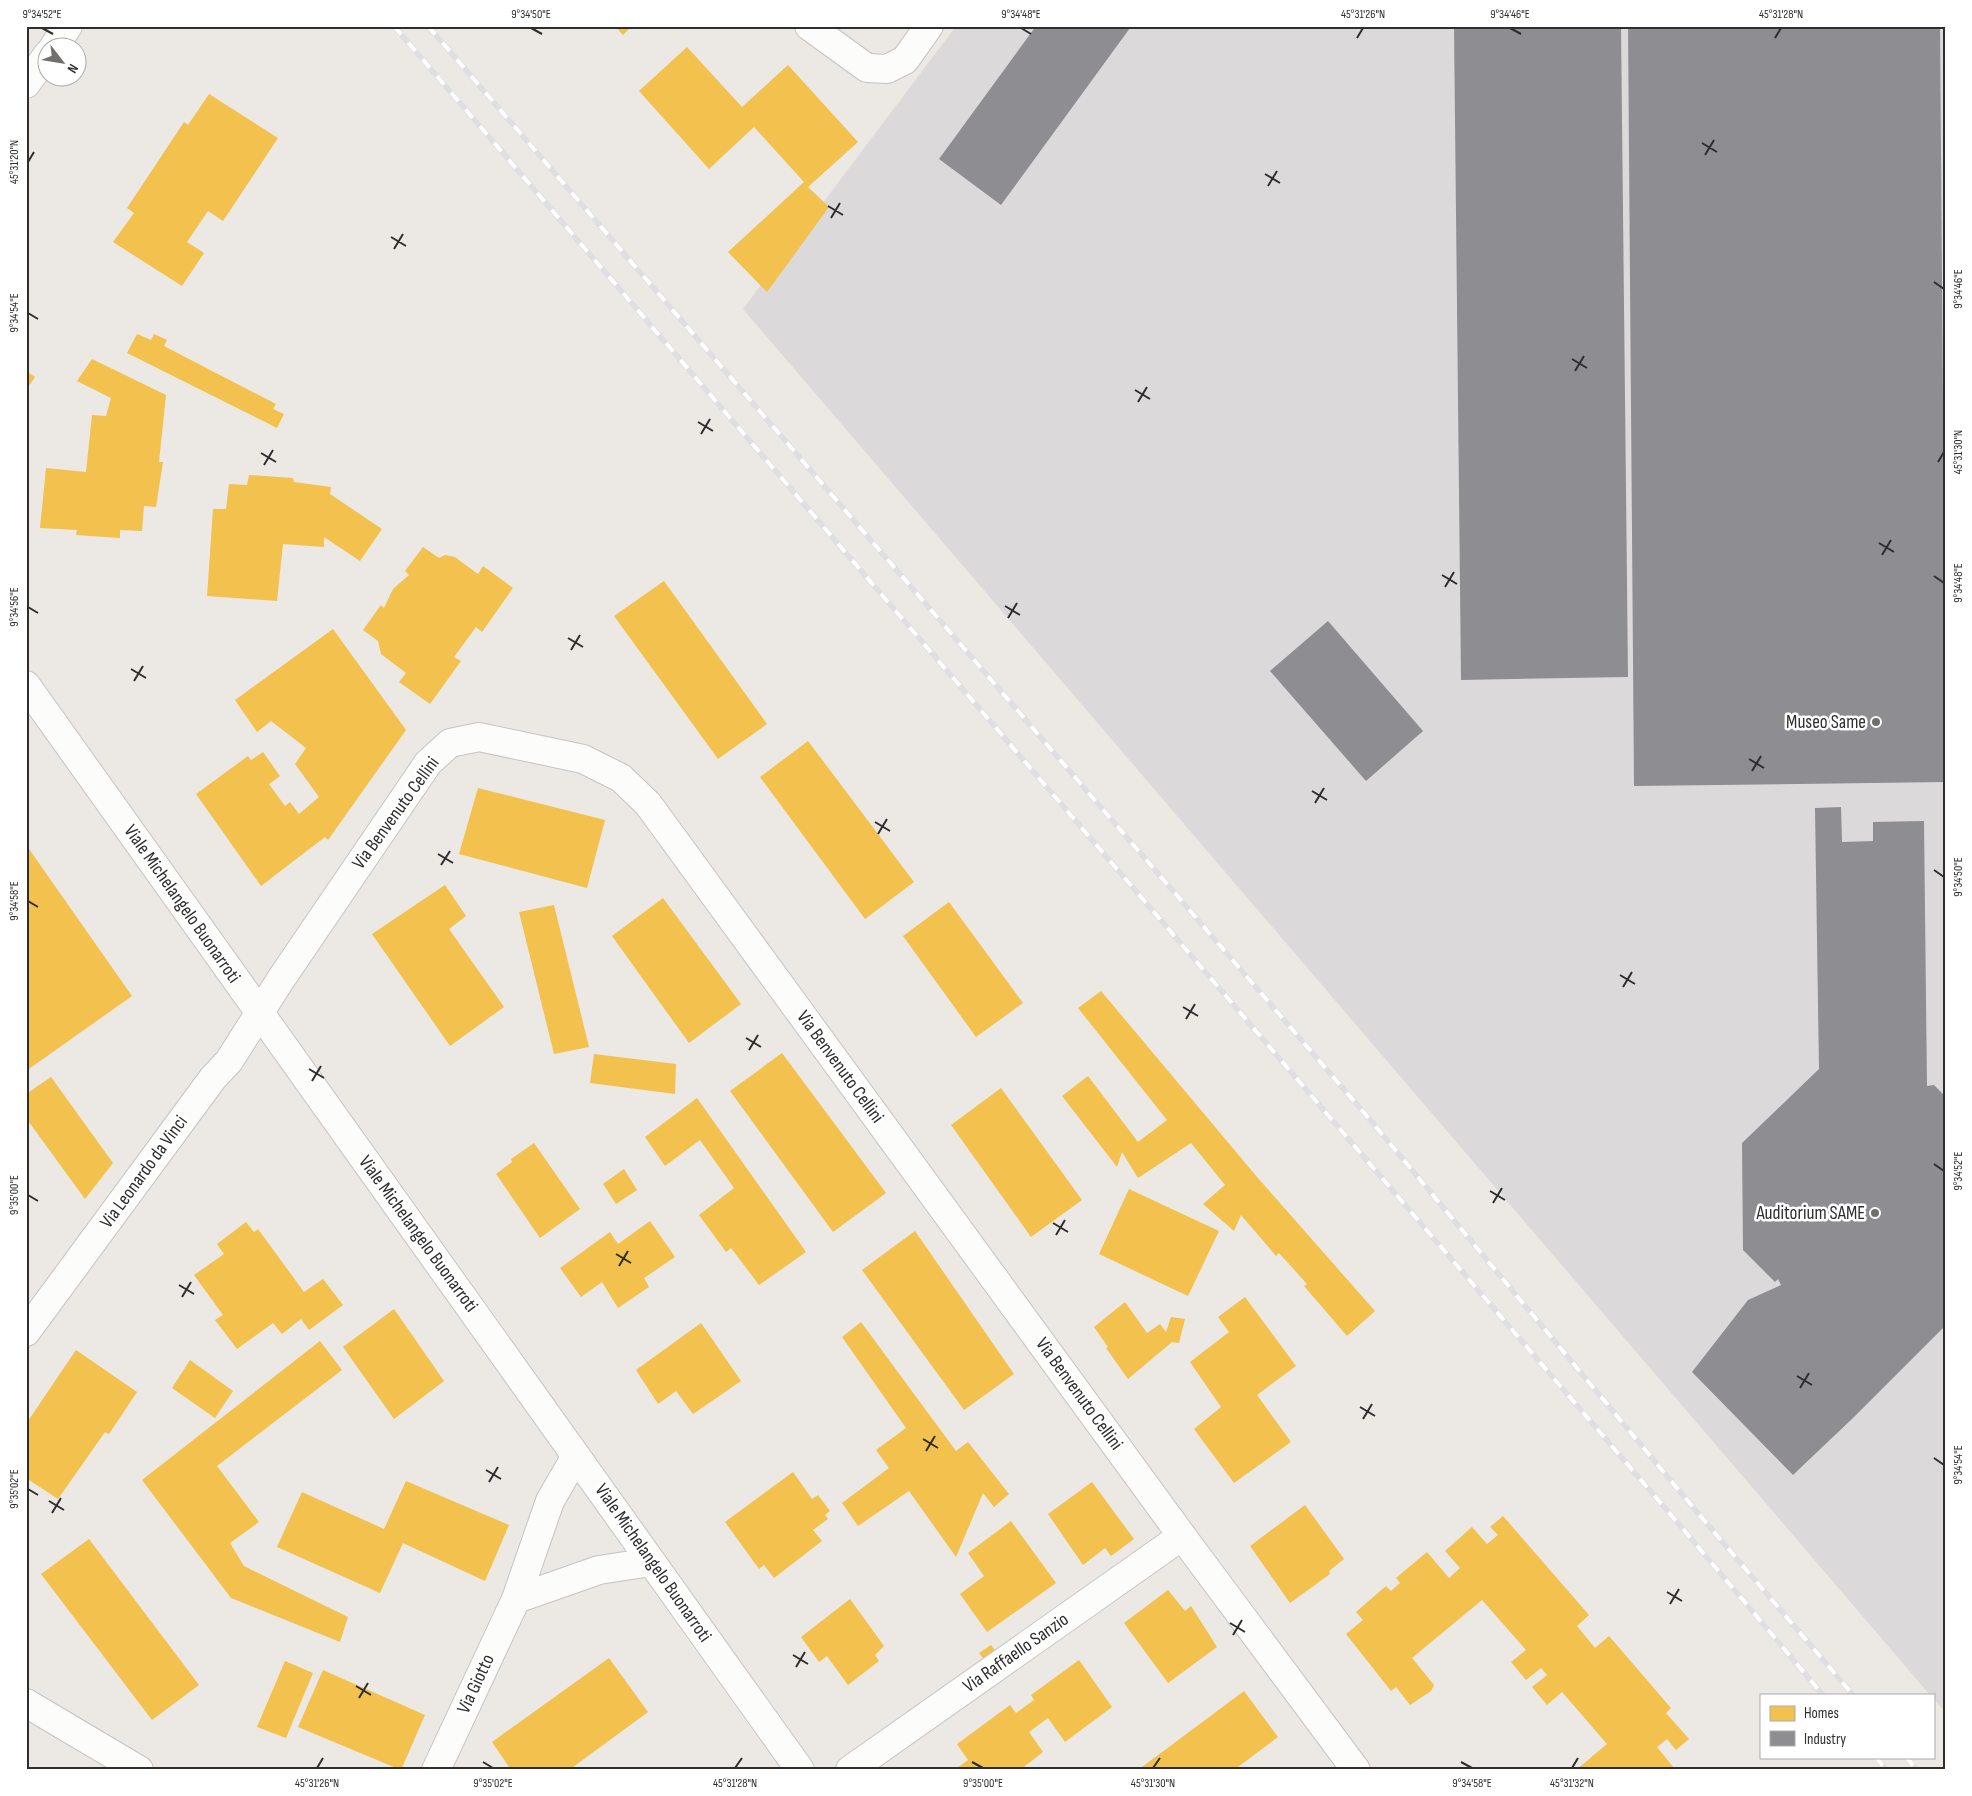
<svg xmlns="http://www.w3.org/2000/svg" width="1972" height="1796" viewBox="0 0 1972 1796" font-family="'Sofia Sans Condensed',sans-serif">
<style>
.industrial{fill:#dcd9db}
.homes{fill:#f2c14e}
.industry{fill:#8d8d92}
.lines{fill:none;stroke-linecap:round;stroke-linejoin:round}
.street-casing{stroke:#c5c4c5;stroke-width:30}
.secondary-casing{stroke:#c5c4c5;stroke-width:30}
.street{stroke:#fcfcfb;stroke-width:28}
.secondary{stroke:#fcfcfb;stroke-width:28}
.rail-casing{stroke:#dfdfe1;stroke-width:5.5}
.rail{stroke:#fff;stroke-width:4;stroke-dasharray:11;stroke-linecap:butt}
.ticks{fill:none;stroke:#2e2e2e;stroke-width:2}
.poi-dot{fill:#706f6e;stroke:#fff;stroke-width:2}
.labels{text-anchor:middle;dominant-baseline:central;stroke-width:5;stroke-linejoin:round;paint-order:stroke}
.poi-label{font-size:19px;fill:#2e2e2e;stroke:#fff;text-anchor:end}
.street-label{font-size:19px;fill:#2e2e2e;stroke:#fff}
.neatline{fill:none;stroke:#2e2e2e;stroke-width:2}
.ticks-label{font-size:12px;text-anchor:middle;fill:#2e2e2e}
</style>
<rect width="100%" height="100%" fill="#ece8e4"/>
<polygon class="industrial" points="956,26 1946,26 1946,1713 1933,1698 1933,1695 1930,1695 743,309"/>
<g class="homes">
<polygon points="615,26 632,26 623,35"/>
<polygon points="687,47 742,107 788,65 858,142 808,187 829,207 767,292 728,252 804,182 754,127 709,169 639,91"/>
<polygon points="209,94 278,138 223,221 208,211 187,242 204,253 182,286 113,242 134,213 127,208 184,122 188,125"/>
<polygon points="137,334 151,340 154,334 167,340 164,346 276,404 273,409 284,414 277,428 127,353"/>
<polygon points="92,359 166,395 159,462 163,462 156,507 144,506 142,531 120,530 120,538 76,535 77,530 40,528 46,468 86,472 92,415 106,416 111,398 77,381"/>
<polygon points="26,371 35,377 26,390"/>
<polygon points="249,475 293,478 294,482 331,487 330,494 382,529 360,561 324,537 324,547 283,544 277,601 207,596 213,509 226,509 229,484 247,485"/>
<polygon points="423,547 439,558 445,555 455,557 478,574 483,566 513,588 482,632 476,627 454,657 461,661 430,704 399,682 406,673 381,654 378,641 363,630 381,605 384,608 393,589 409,575 405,571"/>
<polygon points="664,581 767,724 718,759 614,616"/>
<polygon points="333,629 406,730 328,840 325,837 261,886 196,794 248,756 251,760 263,752 280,776 269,784 285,806 290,802 299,814 319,797 295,764 306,748 271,721 257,732 235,700"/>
<polygon points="808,741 914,882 865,919 760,777"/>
<polygon points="478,788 605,820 587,888 459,854"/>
<polygon points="29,849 132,996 26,1071 26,851"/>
<polygon points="445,885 466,916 449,929 504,1007 450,1046 372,934"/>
<polygon points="663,898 741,1004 689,1043 612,936"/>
<polygon points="949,902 1023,1003 976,1037 903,936"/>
<polygon points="554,905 589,1047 554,1054 519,912"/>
<polygon points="1101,991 1257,1177 1375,1311 1347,1336 1304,1286 1307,1284 1279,1253 1276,1256 1241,1215 1234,1231 1203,1204 1225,1185 1191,1143 1138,1178 1122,1152 1117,1167 1062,1096 1088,1076 1138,1142 1167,1120 1078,1008"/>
<polygon points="782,1053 886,1193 833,1232 730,1091"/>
<polygon points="594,1054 676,1064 675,1094 590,1083"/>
<polygon points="51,1077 113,1163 85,1199 26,1118 26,1094"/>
<polygon points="1001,1088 1082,1200 1031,1237 951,1125"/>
<polygon points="697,1098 806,1252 759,1285 731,1248 726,1252 699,1215 734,1188 700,1140 665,1166 645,1137"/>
<polygon points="534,1143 580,1209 540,1238 496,1174 512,1162 511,1159"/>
<polygon points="624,1169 637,1190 616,1204 603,1184"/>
<polygon points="1129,1189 1219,1231 1188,1296 1099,1254"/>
<polygon points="650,1221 675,1257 644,1278 649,1287 618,1308 602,1282 581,1297 560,1268 610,1232 618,1244"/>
<polygon points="246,1222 254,1232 258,1229 304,1292 323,1279 343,1305 309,1330 301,1319 282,1334 273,1323 237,1349 215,1320 223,1315 194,1275 224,1254 217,1244"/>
<polygon points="915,1231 1014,1374 964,1410 862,1270"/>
<polygon points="1245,1297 1296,1366 1257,1395 1291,1442 1234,1483 1194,1429 1221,1407 1190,1362 1229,1332 1218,1317"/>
<polygon points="1125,1302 1147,1333 1160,1324 1166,1332 1171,1317 1185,1319 1179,1343 1172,1342 1128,1379 1106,1348 1108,1347 1094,1327"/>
<polygon points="394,1309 444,1381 394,1419 343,1347"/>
<polygon points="861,1322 956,1451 968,1442 1009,1494 994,1507 983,1493 956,1557 909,1491 858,1526 842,1503 889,1468 876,1450 906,1428 842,1337"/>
<polygon points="701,1323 741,1381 693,1414 676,1391 658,1404 636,1370"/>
<polygon points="320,1341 342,1370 217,1466 259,1522 230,1543 244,1566 348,1617 340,1642 231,1598 142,1480"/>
<polygon points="76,1350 137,1392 109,1434 105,1432 58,1499 26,1478 26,1424"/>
<polygon points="190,1360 233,1391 215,1418 172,1388"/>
<polygon points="793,1472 812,1499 818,1495 830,1511 825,1515 828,1519 813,1530 822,1541 774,1578 764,1565 759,1569 725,1522"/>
<polygon points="406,1481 509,1525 485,1581 403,1543 380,1593 277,1547 302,1492 384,1529"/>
<polygon points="1092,1482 1134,1539 1111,1556 1105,1548 1083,1565 1048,1514"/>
<polygon points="1305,1505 1344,1559 1329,1571 1330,1574 1290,1603 1250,1546"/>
<polygon points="1503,1516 1589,1615 1577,1626 1595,1648 1609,1636 1671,1708 1666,1713 1689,1739 1676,1750 1667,1739 1657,1747 1674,1768 1672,1770 1576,1770 1607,1744 1562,1692 1547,1705 1532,1687 1547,1675 1541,1668 1526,1680 1511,1662 1526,1650 1482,1600 1412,1658 1434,1685 1431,1691 1410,1705 1396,1687 1391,1691 1346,1634 1363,1620 1356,1612 1386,1586 1391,1591 1400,1583 1396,1578 1427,1552 1449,1578 1460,1568 1445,1551 1472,1527 1487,1544 1498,1535 1490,1527"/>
<polygon points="1011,1521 1056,1583 987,1632 960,1594 984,1576 968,1553"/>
<polygon points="89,1539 199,1685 152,1720 41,1574"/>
<polygon points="1168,1590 1185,1611 1191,1606 1217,1647 1168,1683 1124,1623"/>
<polygon points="850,1599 884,1646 875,1655 879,1661 848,1685 827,1656 819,1662 801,1637"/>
<polygon points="991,1645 998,1654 986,1662 979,1653"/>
<polygon points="609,1658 648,1712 569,1770 511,1770 492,1742"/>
<polygon points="1079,1660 1112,1707 1065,1742 1048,1718 1029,1732 1043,1752 1020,1770 954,1770 968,1760 957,1744 1010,1705 1016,1713 1034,1700 1031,1695"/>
<polygon points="285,1661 313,1673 286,1738 257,1727"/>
<polygon points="323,1670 425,1715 401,1770 298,1727"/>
<polygon points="1244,1691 1278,1737 1234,1770 1138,1770"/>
</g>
<g class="industry">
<polygon points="1036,26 1128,26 1130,28 1001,205 939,159"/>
<polygon points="1454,26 1621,26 1628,677 1461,680"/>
<polygon points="1628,26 1940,26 1946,782 1634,786"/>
<polygon points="1328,621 1423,731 1366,781 1270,671"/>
<polygon points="1841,807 1842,842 1873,841 1873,822 1924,821 1927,1086 1934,1085 1946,1097 1946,1325 1854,1417 1793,1475 1692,1372 1748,1300 1781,1285 1778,1279 1775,1282 1743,1250 1742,1143 1819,1069 1815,808"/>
</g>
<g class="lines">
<g class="street-casing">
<g id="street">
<polyline points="809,26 867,68 887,69 905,60 929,26"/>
<polyline points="53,48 68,26"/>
<polyline points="26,84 48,54"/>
<polyline points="26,1332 213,1078 229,1061 281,979 428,763 450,743 479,737 583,759 621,778 648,804 1182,1536 1356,1770"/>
<polyline points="516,1599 599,1570 651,1562"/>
<polyline points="26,1703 139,1770"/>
<polyline points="436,1770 516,1599 550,1501 576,1456"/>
<polyline points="850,1770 1182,1536"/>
</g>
</g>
<g class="secondary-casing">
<polyline id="secondary" points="26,685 800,1770"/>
</g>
<use href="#street" class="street"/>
<use href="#secondary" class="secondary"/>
<g class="rail-casing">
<g id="rail">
<polyline points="394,26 1683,1529 1823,1695"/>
<polyline points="428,26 1372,1122 1697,1512 1853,1695"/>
<polyline points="1876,1757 1886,1770"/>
<polyline points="1906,1757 1917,1770"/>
</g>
</g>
<use href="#rail" class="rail"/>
</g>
<path class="ticks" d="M42 28 53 34M531 28 542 34M1021 28 1031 34M1510 28 1521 34M1357 38 1363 28M1775 38 1781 28M1702 143 1717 152M1705 155 1714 140M28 162 34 152M1265 174 1280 183M1268 186 1277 171M828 206 843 215M831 218 840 203M391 237 406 246M394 249 403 234M1934 282 1944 289M28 313 38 319M1572 359 1587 368M1575 371 1584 356M1135 390 1150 399M1138 402 1147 387M698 422 713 431M701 434 710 419M261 453 276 462M1938 462 1944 452M264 465 273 450M1879 543 1894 552M1882 555 1891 540M1442 575 1457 584M1934 576 1944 583M1445 587 1454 572M1005 606 1020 615M28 607 38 613M1008 618 1017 603M568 638 583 647M571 650 580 635M131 669 146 678M134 681 143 666M1749 759 1764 768M1752 771 1761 756M1312 791 1327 800M1315 803 1324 788M875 822 890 831M878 834 887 819M438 854 453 863M441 865 450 851M1934 870 1944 877M28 901 38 907M1620 975 1635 984M1623 987 1632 972M1183 1007 1198 1016M1186 1019 1195 1004M746 1038 761 1047M749 1050 758 1035M309 1069 324 1078M312 1081 321 1066M1934 1164 1944 1171M1490 1191 1505 1200M28 1195 38 1201M1493 1203 1502 1188M1053 1223 1068 1232M1056 1235 1065 1220M616 1254 631 1263M619 1266 628 1251M179 1285 194 1294M182 1297 191 1282M1797 1376 1812 1385M1800 1388 1809 1373M1360 1407 1375 1416M1363 1419 1372 1404M923 1439 938 1448M926 1451 935 1436M1934 1458 1944 1465M486 1470 501 1479M489 1482 498 1467M28 1489 38 1495M49 1501 64 1510M52 1513 61 1498M1667 1592 1682 1601M1670 1604 1679 1589M1230 1623 1245 1632M1233 1635 1242 1620M793 1655 808 1664M796 1667 805 1652M356 1686 371 1695M359 1698 368 1683M483 1762 493 1768M972 1762 983 1768M1461 1762 1472 1768M317 1768 323 1758M735 1768 742 1758M1153 1768 1160 1758M1572 1768 1578 1758"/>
<g class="poi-dot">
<circle cx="1876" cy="722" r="5"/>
<circle cx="1875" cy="1213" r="5"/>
</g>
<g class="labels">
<g class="poi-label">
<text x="1866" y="722">Museo Same</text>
<text x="1865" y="1213">Auditorium SAME</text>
</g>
<g class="street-label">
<text transform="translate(396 813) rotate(-54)">Via Benvenuto Cellini</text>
<text transform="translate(182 904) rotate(55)">Viale Michelangelo Buonarroti</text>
<text transform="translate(840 1067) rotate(54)">Via Benvenuto Cellini</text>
<text transform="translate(144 1172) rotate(-54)">Via Leonardo da Vinci</text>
<text transform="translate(418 1234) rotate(54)">Viale Michelangelo Buonarroti</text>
<text transform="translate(1079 1394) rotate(54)">Via Benvenuto Cellini</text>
<text transform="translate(653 1563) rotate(55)">Viale Michelangelo Buonarroti</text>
<text transform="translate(1016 1653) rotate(-35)">Via Raffaello Sanzio</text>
<text transform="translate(476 1684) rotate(-65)">Via Giotto</text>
</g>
</g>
<rect width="1972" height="1796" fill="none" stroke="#ffffff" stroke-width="55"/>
<rect x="1760" y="1694" width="175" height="65" fill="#ffffff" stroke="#ababab"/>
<rect x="1770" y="1706" width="25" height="15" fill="#f2c14e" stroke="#ababab"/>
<text x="1804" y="1718" font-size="15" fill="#2e2e2e">Homes</text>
<rect x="1770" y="1731" width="25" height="15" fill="#8d8d92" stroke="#ababab"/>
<text x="1804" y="1744" font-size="15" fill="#2e2e2e">Industry</text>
<g transform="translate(62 62) rotate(121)"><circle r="24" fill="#ffffff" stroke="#ababab"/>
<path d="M0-4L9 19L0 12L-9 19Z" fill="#706f6e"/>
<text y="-8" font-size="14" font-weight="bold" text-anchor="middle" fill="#2e2e2e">N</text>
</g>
<rect x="28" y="28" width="1916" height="1740" class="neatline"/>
<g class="ticks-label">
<text x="42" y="18">9°34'52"E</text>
<text x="531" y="18">9°34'50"E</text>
<text x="1021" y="18">9°34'48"E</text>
<text x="1363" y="18">45°31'26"N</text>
<text x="1510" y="18">9°34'46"E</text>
<text x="1781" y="18">45°31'28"N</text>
<text transform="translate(14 162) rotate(-90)" y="4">45°31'20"N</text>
<text transform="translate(1958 289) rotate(-90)" y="4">9°34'46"E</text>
<text transform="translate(14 313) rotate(-90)" y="4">9°34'54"E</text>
<text transform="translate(1958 452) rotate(-90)" y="4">45°31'30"N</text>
<text transform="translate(1958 583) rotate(-90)" y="4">9°34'48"E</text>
<text transform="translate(14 607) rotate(-90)" y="4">9°34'56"E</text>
<text transform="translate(1958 877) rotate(-90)" y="4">9°34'50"E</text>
<text transform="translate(14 901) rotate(-90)" y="4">9°34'58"E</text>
<text transform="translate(1958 1171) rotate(-90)" y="4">9°34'52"E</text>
<text transform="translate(14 1195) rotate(-90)" y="4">9°35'00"E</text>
<text transform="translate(1958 1465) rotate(-90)" y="4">9°34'54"E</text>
<text transform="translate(14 1489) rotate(-90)" y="4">9°35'02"E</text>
<text x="317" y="1787">45°31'26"N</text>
<text x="493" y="1787">9°35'02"E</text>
<text x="735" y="1787">45°31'28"N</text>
<text x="983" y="1787">9°35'00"E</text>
<text x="1153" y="1787">45°31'30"N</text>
<text x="1472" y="1787">9°34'58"E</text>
<text x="1572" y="1787">45°31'32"N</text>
</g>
</svg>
